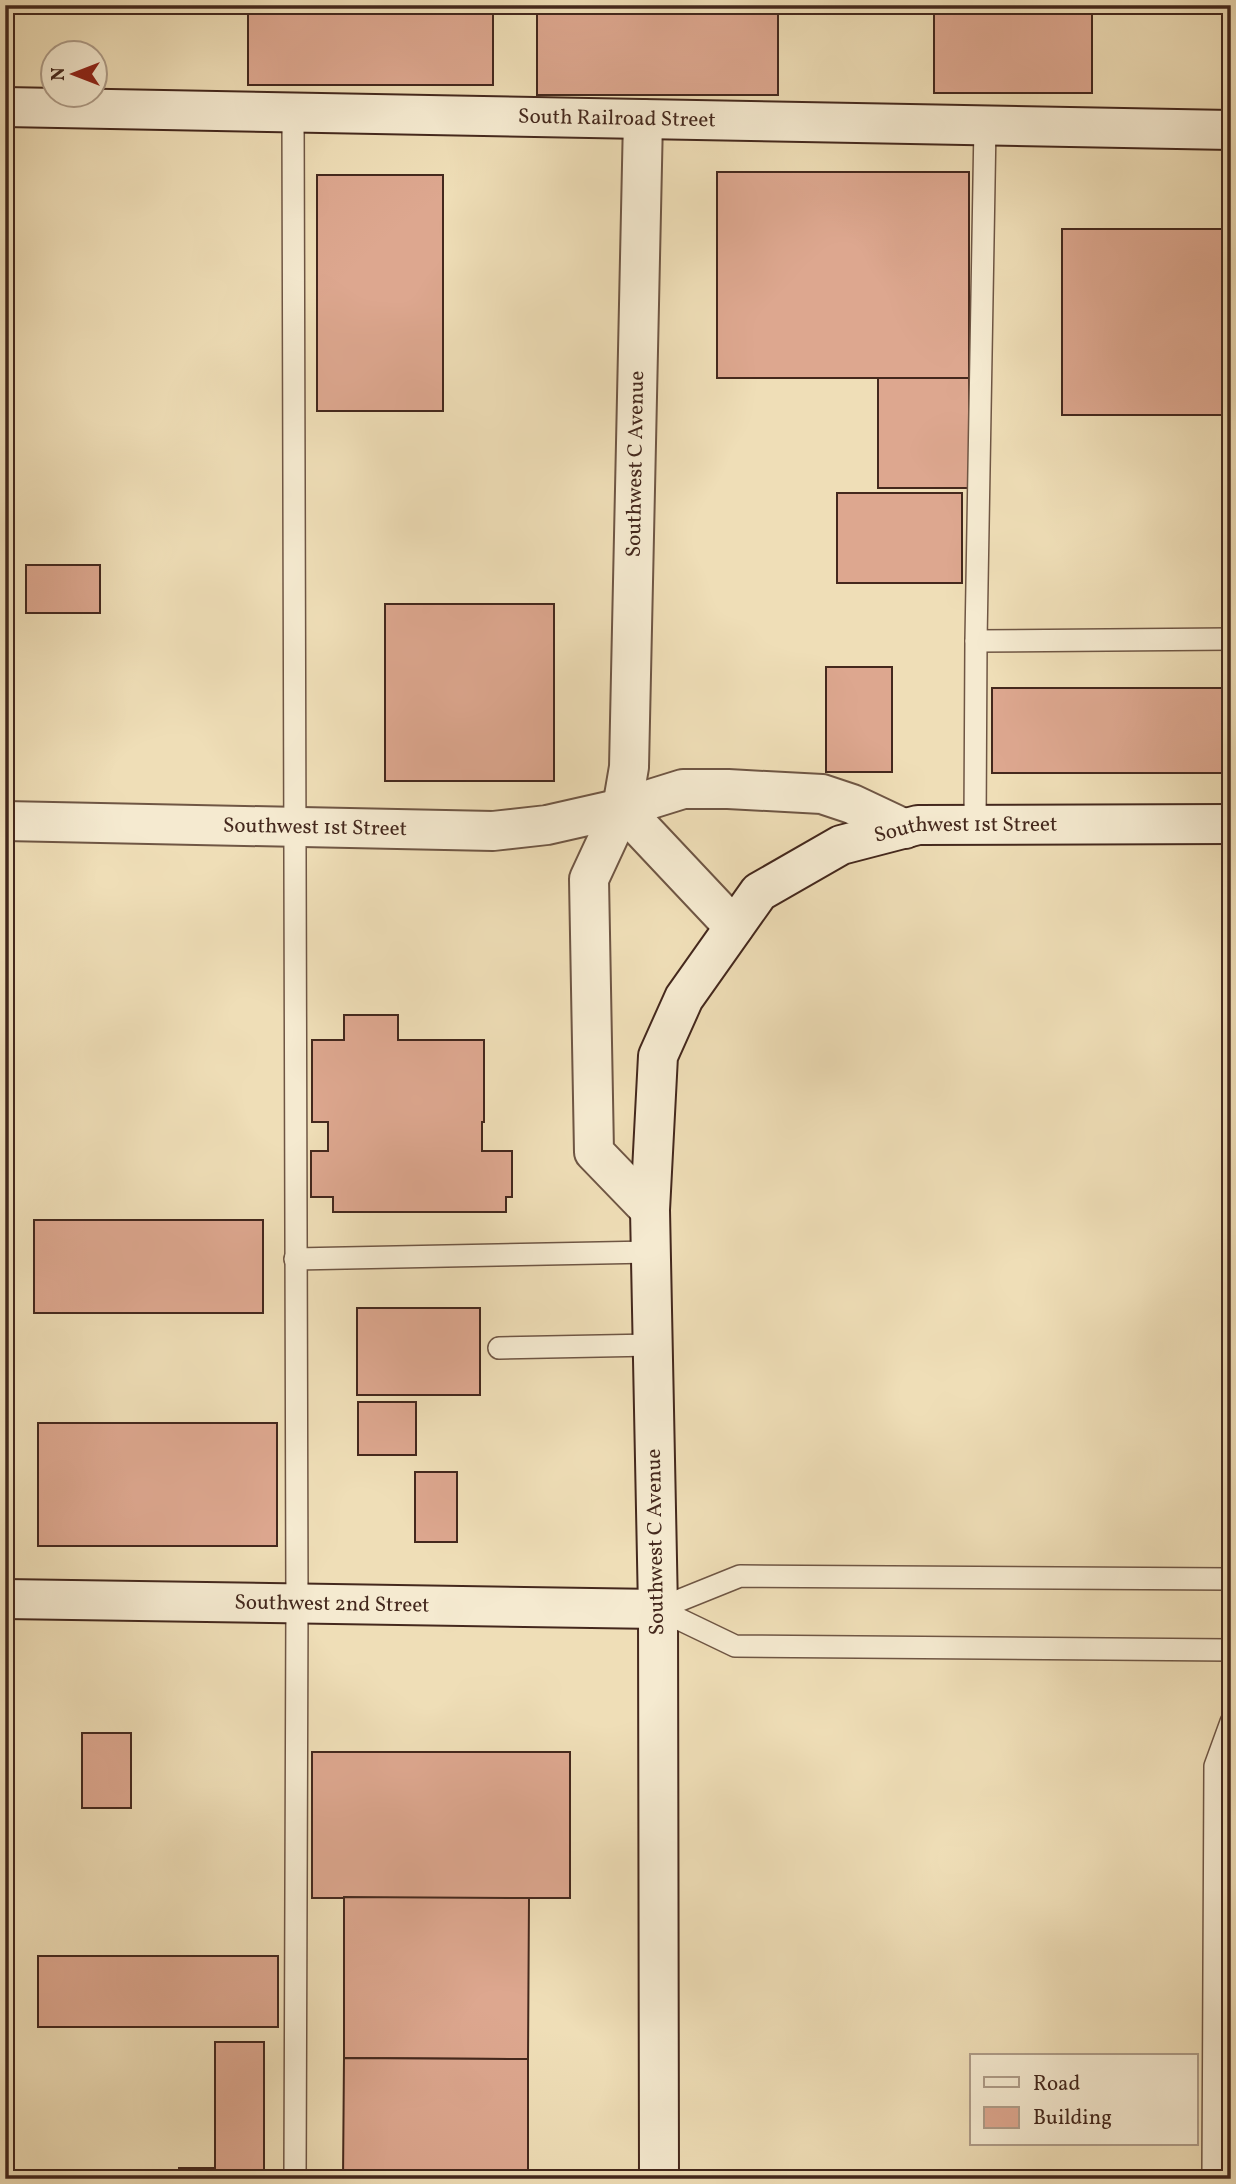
<svg xmlns="http://www.w3.org/2000/svg" width="1236" height="2184" viewBox="0 0 1236 2184" font-family="Vollkorn,serif">
<style>
.building{fill:#dda78f;stroke:#44281d;stroke-width:2}
.lines{fill:none;stroke-linecap:round;stroke-linejoin:round}
.lane-casing{stroke:#6f5644;stroke-width:24}
.street-casing{stroke:#6f5644;stroke-width:42}
.secondary-casing{stroke:#44281d;stroke-width:42}
.lane{stroke:#f5ead0;stroke-width:21}
.street{stroke:#f5ead0;stroke-width:38}
.secondary{stroke:#f5ead0;stroke-width:38}
.labels{text-anchor:middle;dominant-baseline:central;stroke-width:5;stroke-linejoin:round;paint-order:stroke}
.street-label{font-size:21px;fill:#44281d;stroke:#f5ead0}
</style>
<rect width="100%" height="100%" fill="#efdeb7"/>
<filter id="stains"><feTurbulence type="fractalNoise" baseFrequency=".00286" numOctaves="4"/><feColorMatrix values="0 0 0 0 .2 0 0 0 0 .09 0 0 0 0 .02 0 0 0 .5 -.17"/></filter>
<radialGradient id="worn" r=".72"><stop offset=".6" stop-color="#630" stop-opacity="0"/><stop offset="1" stop-color="#630" stop-opacity=".3"/></radialGradient>
<g class="building">
<rect x="248" y="5" width="245" height="80"/>
<rect x="537" y="5" width="241" height="90"/>
<rect x="934" y="5" width="158" height="88"/>
<rect x="717" y="172" width="252" height="206"/>
<rect x="317" y="175" width="126" height="236"/>
<rect x="1062" y="229" width="167" height="186"/>
<rect x="878" y="378" width="91" height="110"/>
<rect x="837" y="493" width="125" height="90"/>
<rect x="26" y="565" width="74" height="48"/>
<rect x="385" y="604" width="169" height="177"/>
<rect x="826" y="667" width="66" height="105"/>
<rect x="992" y="688" width="239" height="85"/>
<polygon points="344,1015 398,1015 398,1040 484,1040 484,1122 482,1122 482,1151 512,1151 512,1197 506,1197 506,1212 333,1212 333,1197 311,1197 311,1151 328,1151 328,1122 312,1122 312,1040 344,1040"/>
<rect x="34" y="1220" width="229" height="93"/>
<rect x="357" y="1308" width="123" height="87"/>
<rect x="358" y="1402" width="58" height="53"/>
<rect x="38" y="1423" width="239" height="123"/>
<rect x="415" y="1472" width="42" height="70"/>
<rect x="82" y="1733" width="49" height="75"/>
<rect x="312" y="1752" width="258" height="146"/>
<polygon points="344,1897 529,1898 528,2059 344,2058"/>
<rect x="38" y="1956" width="240" height="71"/>
<polygon points="215,2042 264,2042 264,2179 179,2179 179,2168 215,2168"/>
<polygon points="344,2058 528,2059 528,2179 343,2179"/>
</g>
<g class="lines">
<g class="lane-casing">
<g id="lane">
<polyline points="293,112 297,1604 295,2179"/>
<polyline points="976,641 1231,639"/>
<polyline points="975,825 976,641 985,125"/>
<polyline points="295,1259 651,1252"/>
<polyline points="499,1348 653,1345"/>
<polyline points="658,1609 735,1646 1231,1650"/>
<polyline points="658,1609 740,1576 1231,1579"/>
<polyline points="1213,2179 1215,1766 1231,1722"/>
</g>
</g>
<g class="street-casing">
<g id="street">
<polyline points="643,119 629,767 622,808 589,879 594,1152 650,1210"/>
<polyline points="622,808 734,927"/>
<path id="s1" d="M5 821 493 831 547 825 622 808 683 789H728L822 794 852 804 905 829"/>
</g>
</g>
<g class="secondary-casing">
<g id="secondary">
<path id="s2" d="M5 107 1231 130"/>
<path id="s3" d="M5 1599 658 1609"/>
<path id="s4" d="M659 2179 658 1609 650 1210 658 1056 684 998 759 892 841 845 918 825 1231 824"/>
</g>
</g>
<use href="#lane" class="lane"/>
<use href="#street" class="street"/>
<use href="#secondary" class="secondary"/>
</g>
<g class="labels">
<g class="street-label">
<text stroke="none"><textPath href="#s2" startOffset="612">South Railroad Street</textPath></text>
<text transform="translate(636 464) rotate(-89)">Southwest C Avenue</text>
<text stroke="none"><textPath href="#s1" startOffset="310">Southwest 1st Street</textPath></text>
<text stroke="none"><textPath href="#s4" startOffset="1538">Southwest 1st Street</textPath></text>
<text transform="translate(656 1542) rotate(-91)">Southwest C Avenue</text>
<text stroke="none"><textPath href="#s3" startOffset="327">Southwest 2nd Street</textPath></text>
</g>
</g>
<rect width="1236" height="2184" fill="none" stroke="#efdeb7" stroke-width="28"/>
<rect x="7" y="7" width="1222" height="2170" fill="none" stroke="#44281d" stroke-width="3.5"/>
<rect x="14" y="14" width="1208" height="2156" fill="none" stroke="#44281d" stroke-width="2"/>
<rect x="970" y="2054" width="228" height="91" fill="#f5ead0" stroke="#ae9c88" stroke-width="2"/>
<rect x="984" y="2077" width="35" height="10" fill="#f5ead0" stroke="#ae9c88" stroke-width="2"/>
<text x="1033" y="2090" font-size="21" fill="#44281d">Road</text>
<rect x="984" y="2107" width="35" height="21" fill="#dda78f" stroke="#ae9c88" stroke-width="2"/>
<text x="1033" y="2124" font-size="21" fill="#44281d">Building</text>
<g transform="translate(74 74) rotate(270)"><circle r="33" fill="#f5ead0" stroke="#ae9c88" stroke-width="2"/>
<path d="M0-5L12 26L0 18L-12 26Z" fill="#8f2418"/>
<text y="-10" font-size="19" font-weight="bold" text-anchor="middle" fill="#44281d">N</text>
</g>
<rect width="100%" height="100%" filter="url(#stains)"/>
<rect width="100%" height="100%" fill="url(#worn)"/>
</svg>
